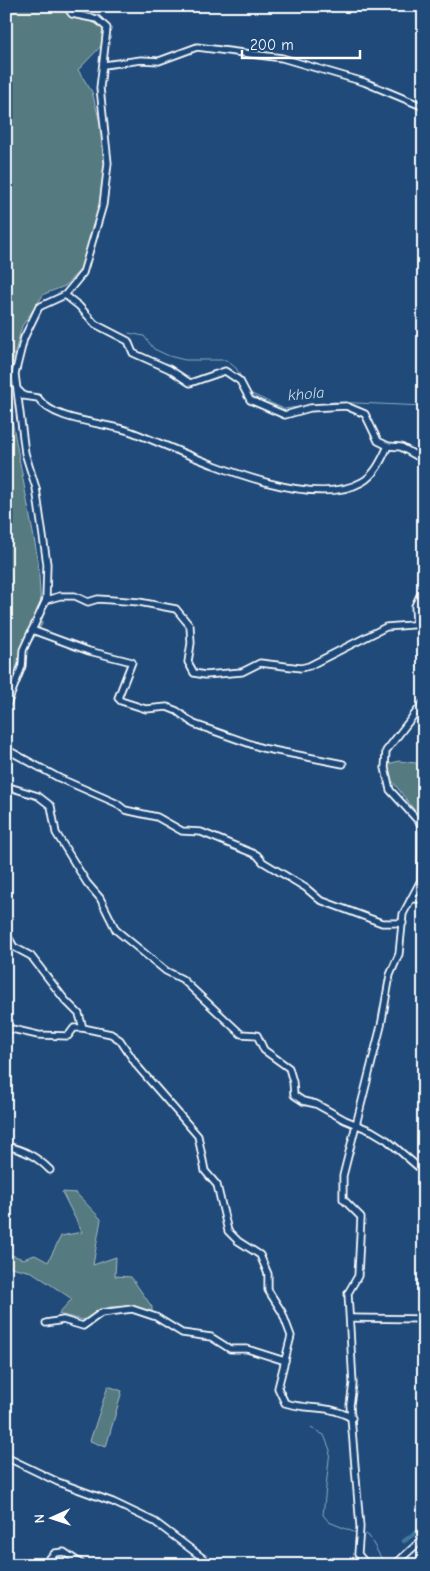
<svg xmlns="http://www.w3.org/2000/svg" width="430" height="1571" viewBox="0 0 430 1571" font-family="'Comic Neue',sans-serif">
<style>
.green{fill:#557a80;stroke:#aabcc0}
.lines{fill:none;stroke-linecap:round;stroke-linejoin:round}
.stream{stroke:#8caec3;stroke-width:1}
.canal{stroke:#40789b;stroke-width:4.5}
.minor-casing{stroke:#fff;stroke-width:9}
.minor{stroke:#1f4a7a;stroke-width:5.5}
.labels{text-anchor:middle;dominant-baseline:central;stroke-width:4.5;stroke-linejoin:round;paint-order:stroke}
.water-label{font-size:16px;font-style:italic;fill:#cfdde6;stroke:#1f4a7a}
</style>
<rect width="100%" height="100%" fill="#1f4a7a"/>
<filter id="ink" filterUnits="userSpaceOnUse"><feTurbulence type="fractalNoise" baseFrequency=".02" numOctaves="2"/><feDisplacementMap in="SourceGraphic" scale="10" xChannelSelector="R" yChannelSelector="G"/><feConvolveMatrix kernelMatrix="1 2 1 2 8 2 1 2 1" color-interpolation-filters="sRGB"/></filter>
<g filter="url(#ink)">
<g class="green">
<polygon points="6,6 54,6 101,26 107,40 78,70 92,92 109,157 91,258 65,286 44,294 22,326 9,375 12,420 38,560 42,624 15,669 6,690"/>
<polygon points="399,761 424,764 424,823 390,778 388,764"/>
<polygon points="62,1192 76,1193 101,1219 93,1265 116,1257 115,1276 131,1277 152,1307 152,1312 128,1307 110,1307 83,1320 58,1314 72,1299 32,1272 6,1266 6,1253 23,1259 35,1255 48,1262 61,1236 82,1232"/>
<polygon points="108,1386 122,1391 106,1447 90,1441"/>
</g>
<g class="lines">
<g class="stream">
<polyline points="129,333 144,336 154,349 169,356 185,360 226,360 236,368 247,388"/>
<polyline points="250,393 284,409 334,402 424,406"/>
<polyline points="311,1428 324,1435 330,1450 323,1515 329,1522 356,1533"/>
<polyline points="365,1534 369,1536 385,1565"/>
</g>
<polyline class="canal" points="404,1541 424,1527"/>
<g class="minor-casing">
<g id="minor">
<polyline points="104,65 141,60 159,61 197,47 282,58 364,82 424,107"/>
<polyline points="65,295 79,306 95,324 128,341 133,353 169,369 190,383 225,371 240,381 250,400 285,415 310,408 346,406 365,414 378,441 388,446 401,447 424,460"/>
<path d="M18 390 24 396 38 398C54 422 104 422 129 431 184 451 306 514 362 482 375 475 382 459 388 446"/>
<polyline points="46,600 60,596 75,596 88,602 98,599 139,602 176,609 190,626 191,643 188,662 194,673 205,675 242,672 260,663 301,668 309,666 386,627 424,624"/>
<polyline points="416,625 415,606 424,587"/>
<polyline points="32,630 89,651 132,662 118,698 121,701 146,709 167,707 177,711 194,724 262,748 343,764"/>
<polyline points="6,707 22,666 23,650 46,600 47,564 36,488 25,453 15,374 24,338 39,307 65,295 83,273 103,205 108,163 100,88 107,28 97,19 72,14 66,6"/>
<polyline points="6,749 59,778 116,803 125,810 157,817 182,831 201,832 257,855 263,862 306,888 320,900 382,923 403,923"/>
<polyline points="6,786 38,796 51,806 56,833 87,883 100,898 116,930 166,971 182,979 241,1034 257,1035 264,1050 289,1068 293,1082 294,1095 303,1101 316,1104 345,1120 372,1131 387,1140 424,1172"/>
<polyline points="411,899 424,899"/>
<path d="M6 933 14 947 31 956 65 1000 79 1014 83 1028 111 1034 120 1040 138 1067 198 1136 205 1171 217 1185 228 1231 238 1241 260 1255 268 1274V1290L282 1312 291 1336 278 1388 285 1403C311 1411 324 1403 352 1418"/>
<polyline points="6,1030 12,1029 38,1035 68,1036 74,1028 83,1028"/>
<path d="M6 1146C25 1150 37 1157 50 1170"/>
<polyline points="351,1318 424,1319"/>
<polyline points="46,1323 63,1320 83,1326 101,1313 132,1309 156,1317 182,1333 211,1337 230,1349 247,1349 285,1361"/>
<polyline points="6,1457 58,1482 113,1502 155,1522 212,1565"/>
<polyline points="43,1565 55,1553 64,1552 83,1565"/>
<polyline points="367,1565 358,1554 360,1527 350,1405 353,1384 348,1293 358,1276 361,1217 343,1199 343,1176 381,1026 390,975 399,954 403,914 421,880 422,833 420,823 390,790 385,768 386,751 424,702"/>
<polyline points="394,1565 424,1538"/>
</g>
</g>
<use href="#minor" class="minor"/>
</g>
</g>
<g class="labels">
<g class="water-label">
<text transform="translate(306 394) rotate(-5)">khola</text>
</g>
</g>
<rect width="430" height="1571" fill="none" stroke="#1f4a7a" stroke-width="25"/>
<rect x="12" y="12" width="405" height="1546" fill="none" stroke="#fff" stroke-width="2" filter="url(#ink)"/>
<g transform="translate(52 1518) rotate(267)" stroke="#1f4a7a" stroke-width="4" paint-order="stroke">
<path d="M0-4L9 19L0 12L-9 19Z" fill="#ffffff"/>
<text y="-8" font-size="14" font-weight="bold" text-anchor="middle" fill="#ffffff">N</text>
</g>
<path d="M242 50v8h118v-8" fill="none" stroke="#ffffff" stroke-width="2.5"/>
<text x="250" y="50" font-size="15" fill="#ffffff" stroke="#1f4a7a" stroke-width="4" paint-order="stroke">200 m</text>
</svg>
